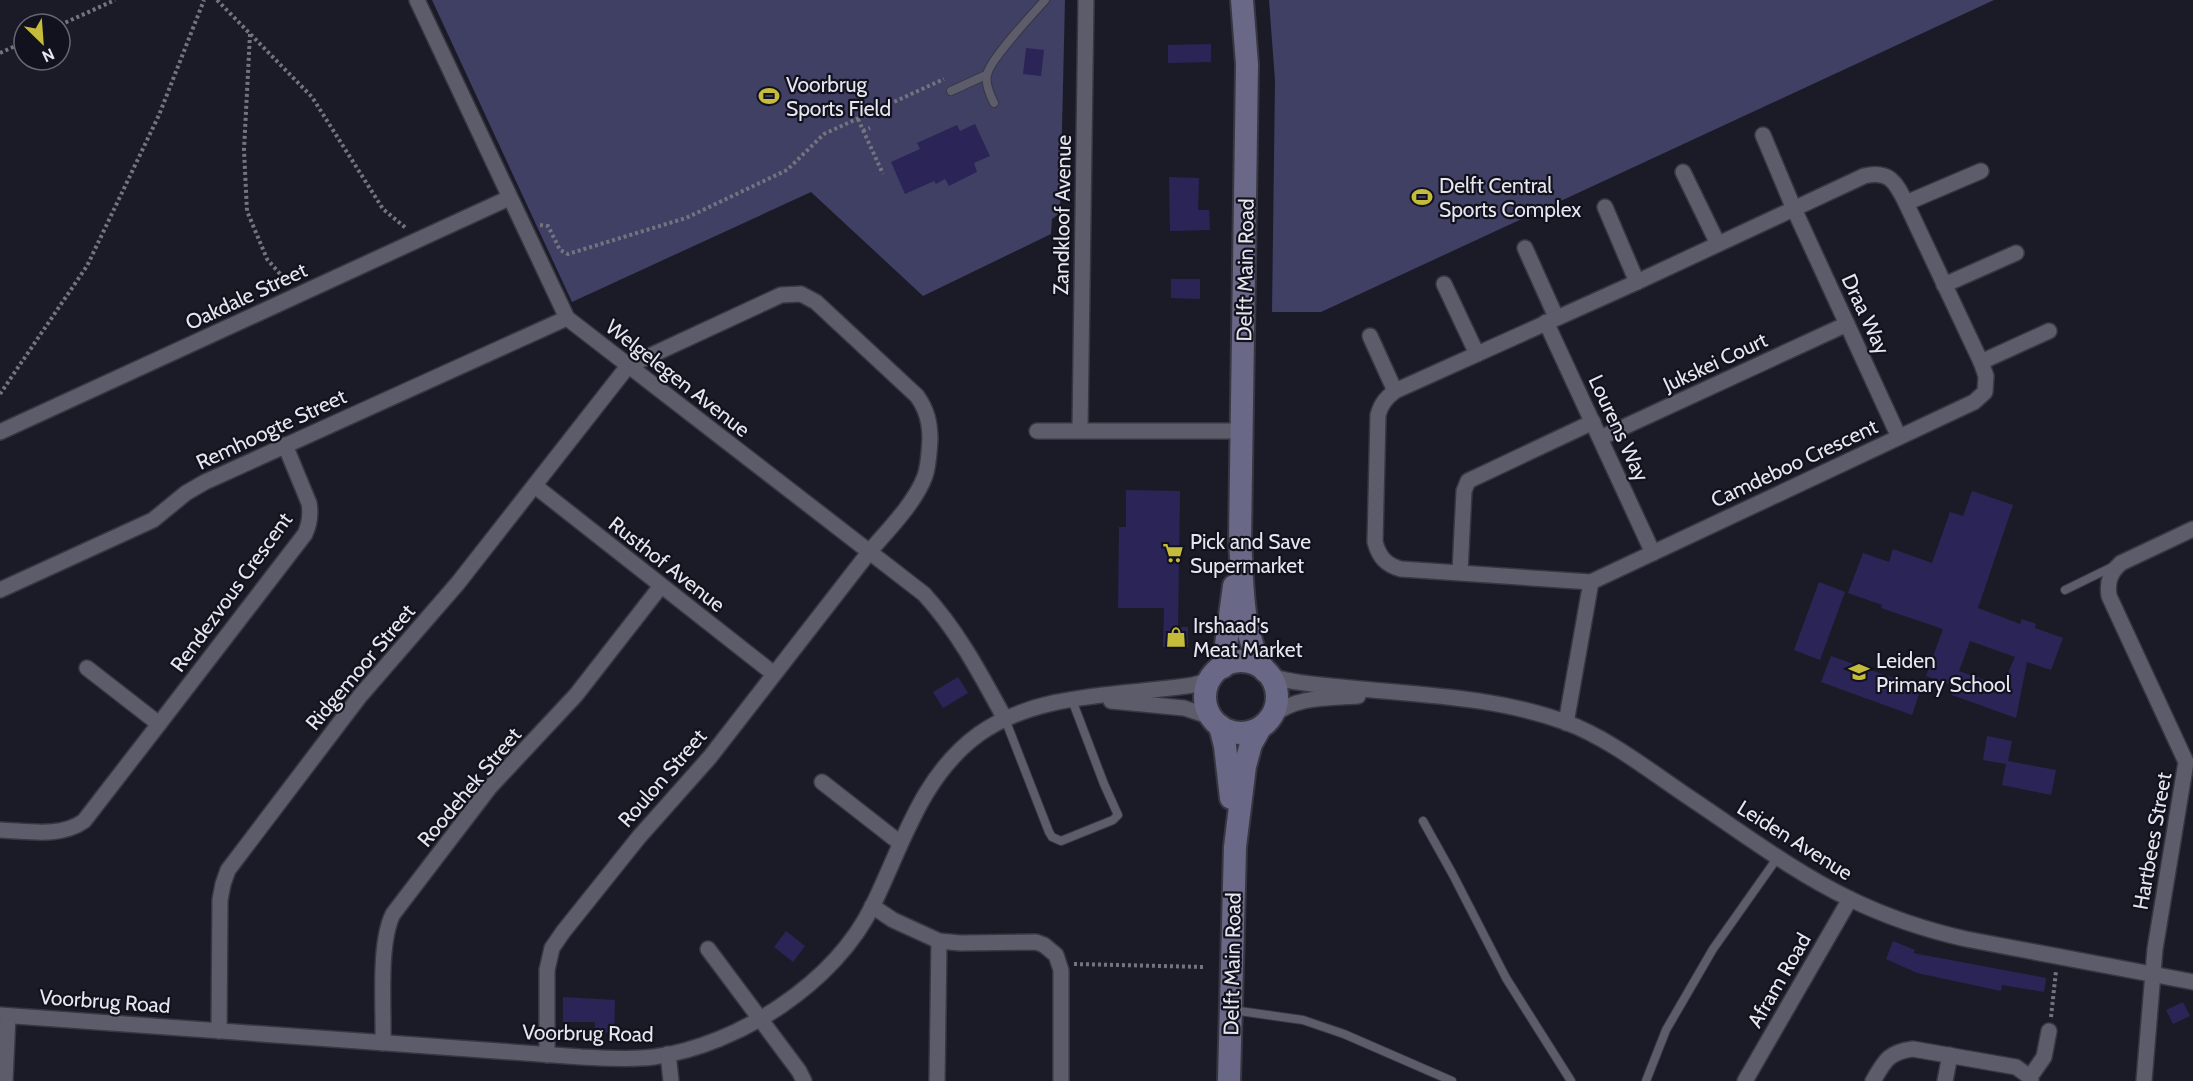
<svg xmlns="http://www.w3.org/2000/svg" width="2193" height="1081" viewBox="0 0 2193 1081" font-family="Cabin,sans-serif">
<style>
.green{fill:#403f64}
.building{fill:#2a2556;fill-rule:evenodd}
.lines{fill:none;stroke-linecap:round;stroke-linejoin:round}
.lane-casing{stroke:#373741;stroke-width:10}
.street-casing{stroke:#373741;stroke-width:18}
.secondary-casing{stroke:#373741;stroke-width:26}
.path{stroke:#74747f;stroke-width:4;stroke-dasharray:3 3;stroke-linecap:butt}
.lane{stroke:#5c5c6b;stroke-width:8}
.street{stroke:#5c5c6b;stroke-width:15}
.secondary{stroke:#696887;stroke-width:22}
.labels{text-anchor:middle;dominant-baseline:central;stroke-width:4.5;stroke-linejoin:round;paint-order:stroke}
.poi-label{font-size:21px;fill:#e5e6ee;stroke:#12121e;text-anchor:start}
.street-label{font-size:21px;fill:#e5e6ee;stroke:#12121e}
</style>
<rect width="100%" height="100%" fill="#1b1b28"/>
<g class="green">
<polygon points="432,0 1065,0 1060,213 1052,219 1051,234 923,296 811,192 572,302"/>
<polygon points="1269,0 1994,0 1321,312 1272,312 1275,81"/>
</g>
<g class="building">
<polygon points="1211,44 1211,62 1168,63 1168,45"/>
<polygon points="1026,48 1044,50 1041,76 1023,74"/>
<polygon points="975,124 990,156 974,163 977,172 949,186 945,179 936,184 934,181 905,194 891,162 920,149 917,143 957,125 960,131"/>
<polygon points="1169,177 1199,178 1198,210 1209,210 1210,230 1170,231"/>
<polygon points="1171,279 1200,279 1200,299 1171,298"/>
<polygon points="1126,490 1180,491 1178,627 1188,627 1188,648 1163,647 1164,608 1118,608 1119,527 1126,527"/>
<path d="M1972 491 2013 505 1978 608 2020 624 2022 619 2036 624 2035 628 2063 638 2051 670 2027 662 2016 718 1952 695 1955 686 1926 676 1943 629 1881 608 1882 605 1848 593 1863 553 1889 562 1893 549 1932 563 1950 512 1963 516ZM1970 641 2015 657 2002 686 1959 671Z"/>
<polygon points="1819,582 1845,592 1820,660 1794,650"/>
<polygon points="1831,656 1921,688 1912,715 1821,682"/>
<polygon points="958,677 968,693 943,708 933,692"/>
<polygon points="1987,736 2012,741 2008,761 2056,770 2051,795 2002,785 2006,764 1983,760"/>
<polygon points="786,931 805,946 793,962 774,947"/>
<polygon points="1893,941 1915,950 1913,953 2046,978 2044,992 2002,985 2001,991 1917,973 1886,959"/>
<polygon points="563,997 615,1000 614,1033 595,1032 595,1022 563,1022"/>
<polygon points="2183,1002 2190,1016 2173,1024 2166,1010"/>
</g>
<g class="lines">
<g class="lane-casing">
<g id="lane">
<polyline points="951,91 986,75"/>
<path d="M994 103C990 95 985 83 987 75 989 60 1033 14 1045 0"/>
<polyline points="2065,590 2114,566"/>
<polyline points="1005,719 1049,832 1052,837 1061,841 1113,820 1118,815 1104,784 1072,700"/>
<polyline points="1423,821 1452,873 1506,978 1571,1081"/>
<polyline points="1232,1010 1303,1020 1344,1034 1452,1081"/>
<polyline points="1646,1081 1666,1030 1713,949 1778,857"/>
</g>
</g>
<g class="street-casing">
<g id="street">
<path d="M417 0 567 318 924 594C958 631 981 675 1005 719"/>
<polyline points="1763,135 1794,209 1899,437"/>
<polyline points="1683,172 1718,244"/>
<polyline points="1906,203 1981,171"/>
<polyline points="1605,207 1637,282"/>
<polyline points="1525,248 1556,317"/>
<polyline points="1444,284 1477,354"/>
<polyline points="1944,285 2016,253"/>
<polyline points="1546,322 1653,553"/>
<polyline points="1370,336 1395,391"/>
<polyline points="1981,362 2049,331"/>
<polyline points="1080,430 1086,0"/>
<polyline points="1037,431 1242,431"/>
<polyline points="0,432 509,198"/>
<polyline points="1600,438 1847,324"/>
<polyline points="535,486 774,674"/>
<polyline points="1460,572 1464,491 1468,481 1593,422"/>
<polyline points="0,590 153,520 186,493 205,482 567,318"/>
<path d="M87 668 159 724 305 534C310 523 311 514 309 503L285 445"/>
<path d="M1270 676C1296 684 1324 685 1351 688 1423 695 1496 697 1565 722 1611 739 1652 773 1693 800 1744 834 1794 872 1850 899 1887 917 1926 930 1966 939L2193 982"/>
<polyline points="1111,701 1184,708 1211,717"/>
<path d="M1272 716C1296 696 1328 698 1358 696"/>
<path d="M1566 723 1591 582 1974 402 1985 392 1986 376 1981 362 1906 203C1896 183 1890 170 1864 176L1637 282 1395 391C1386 398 1381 404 1378 415L1375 542C1379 557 1386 565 1401 569L1591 582"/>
<polyline points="822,782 900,843"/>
<path d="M0 830C28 831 60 838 84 821L159 724"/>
<polyline points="872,906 893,920 939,941 960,943 1036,942 1044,945 1056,955 1061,970 1061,1081"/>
<polyline points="708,949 799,1071 804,1081"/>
<path d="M0 1015 581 1057C605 1058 630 1060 654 1057 739 1045 835 983 873 905 903 844 921 776 979 734 1040 691 1123 696 1193 685L1206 681 1214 674"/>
<path d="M219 1031 220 900 223 884 228 870 360 696 458 583 628 366 781 295 801 294 816 302 917 396C927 410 930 423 930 440 929 452 929 464 925 476 915 503 888 530 870 551L710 757 639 837 563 932 552 948 547 970V1055"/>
<path d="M383 1043C384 1008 378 944 393 914L490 787 576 695 661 586"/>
<polyline points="668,1054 671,1081"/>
<polyline points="2030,1077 2044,1057 2049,1031"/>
<polyline points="5,1081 8,1016"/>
<polyline points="937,1081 939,941"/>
<polyline points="1745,1081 1850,899"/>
<path d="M1873 1081C1885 1060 1889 1052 1913 1049L2016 1067 2030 1077 2031 1081"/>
<polyline points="1945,1081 1950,1055"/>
<path d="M2144 1081 2155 949 2186 762 2109 596C2107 581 2110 573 2121 563L2193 529"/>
</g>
</g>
<g class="secondary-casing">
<g id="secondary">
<path d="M1242 0 1247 64 1240 539C1243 583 1240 634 1265 671"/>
<circle cx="1241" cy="697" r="36"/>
<polyline points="1223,667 1234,586"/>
<polyline points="1220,726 1225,746 1231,798"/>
<polyline points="1229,1081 1235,847 1245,766 1251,744 1260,728"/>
</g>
</g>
<g class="path">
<polyline points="217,0 312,97 383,209 407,229"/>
<polyline points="60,25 115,0"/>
<polyline points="250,34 244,150 247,211 267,259 287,282"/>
<polyline points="0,53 24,42"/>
<polyline points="858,119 883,174"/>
<polyline points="863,131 870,128"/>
<polyline points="540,225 548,226 560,250 568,254 686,218 787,170 824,134 944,79"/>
<polyline points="0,394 87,266 159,115 204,0"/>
<polyline points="1074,964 1205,967"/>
<polyline points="2051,1017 2056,971"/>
</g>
<use href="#lane" class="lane"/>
<use href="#street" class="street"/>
<use href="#secondary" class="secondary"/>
</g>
<defs>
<g id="stadium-bare" transform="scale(1.62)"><path d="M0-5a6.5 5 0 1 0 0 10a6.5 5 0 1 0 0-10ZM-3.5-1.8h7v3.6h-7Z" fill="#c6bc3c" stroke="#12121e" stroke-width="2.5" paint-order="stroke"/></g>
<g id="supermarket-bare" transform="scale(1.62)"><path d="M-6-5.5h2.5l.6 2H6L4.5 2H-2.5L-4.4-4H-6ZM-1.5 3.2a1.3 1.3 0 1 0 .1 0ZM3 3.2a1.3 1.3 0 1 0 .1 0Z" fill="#c6bc3c" stroke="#12121e" stroke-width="2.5" paint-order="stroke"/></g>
<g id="shop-bare" transform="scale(1.62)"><path d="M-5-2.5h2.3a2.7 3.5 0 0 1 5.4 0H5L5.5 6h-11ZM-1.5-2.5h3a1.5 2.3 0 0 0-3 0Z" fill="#c6bc3c" stroke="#12121e" stroke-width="2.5" paint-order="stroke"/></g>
<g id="school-bare" transform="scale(1.62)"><path d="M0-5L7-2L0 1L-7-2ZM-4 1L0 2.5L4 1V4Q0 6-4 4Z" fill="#c6bc3c" stroke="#12121e" stroke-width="2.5" paint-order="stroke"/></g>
</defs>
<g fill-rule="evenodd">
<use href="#stadium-bare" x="769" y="96"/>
<use href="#stadium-bare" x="1422" y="197"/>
<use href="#supermarket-bare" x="1173" y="553"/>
<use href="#shop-bare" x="1176" y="637"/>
<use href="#school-bare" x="1859" y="672"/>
</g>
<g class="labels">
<g class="poi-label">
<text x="786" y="84">Voorbrug<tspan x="786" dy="24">Sports Field</tspan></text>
<text x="1439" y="185">Delft Central<tspan x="1439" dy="24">Sports Complex</tspan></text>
<text x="1190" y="541">Pick and Save<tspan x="1190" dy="24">Supermarket</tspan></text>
<text x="1193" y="625">Irshaad's<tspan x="1193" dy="24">Meat Market</tspan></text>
<text x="1876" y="660">Leiden<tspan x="1876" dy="24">Primary School</tspan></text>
</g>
<g class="street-label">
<text transform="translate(1062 215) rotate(-89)">Zandkloof Avenue</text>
<text transform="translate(1245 270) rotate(-89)">Delft Main Road</text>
<text transform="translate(246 296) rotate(-25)">Oakdale Street</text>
<text transform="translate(1866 314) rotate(65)">Draa Way</text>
<text transform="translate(1715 362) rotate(-25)">Jukskei Court</text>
<text transform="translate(678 378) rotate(38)">Welgelegen Avenue</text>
<text transform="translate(1619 428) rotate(65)">Lourens Way</text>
<text transform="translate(271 429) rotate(-25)">Remhoogte Street</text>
<text transform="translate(1794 463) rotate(-25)">Camdeboo Crescent</text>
<text transform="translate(667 564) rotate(38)">Rusthof Avenue</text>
<text transform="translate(231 592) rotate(-54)">Rendezvous Crescent</text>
<text transform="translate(360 667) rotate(-50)">Ridgemoor Street</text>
<text transform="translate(662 778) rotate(-49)">Roulon Street</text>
<text transform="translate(469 787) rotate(-50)">Roodehek Street</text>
<text transform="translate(1795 840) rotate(32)">Leiden Avenue</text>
<text transform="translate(2152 841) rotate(-80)">Hartbees Street</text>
<text transform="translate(1232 964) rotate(-89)">Delft Main Road</text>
<text transform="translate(1779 980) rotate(-60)">Afram Road</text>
<text transform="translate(105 1001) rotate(4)">Voorbrug Road</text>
<text transform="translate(588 1033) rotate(1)">Voorbrug Road</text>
</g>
</g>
<g transform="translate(42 42) rotate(155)"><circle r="28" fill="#12121e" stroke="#666771" stroke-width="1.5"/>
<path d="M0-4.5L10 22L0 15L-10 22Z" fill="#c6bc3c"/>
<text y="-9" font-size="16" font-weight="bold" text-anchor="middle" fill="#e5e6ee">N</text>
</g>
</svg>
